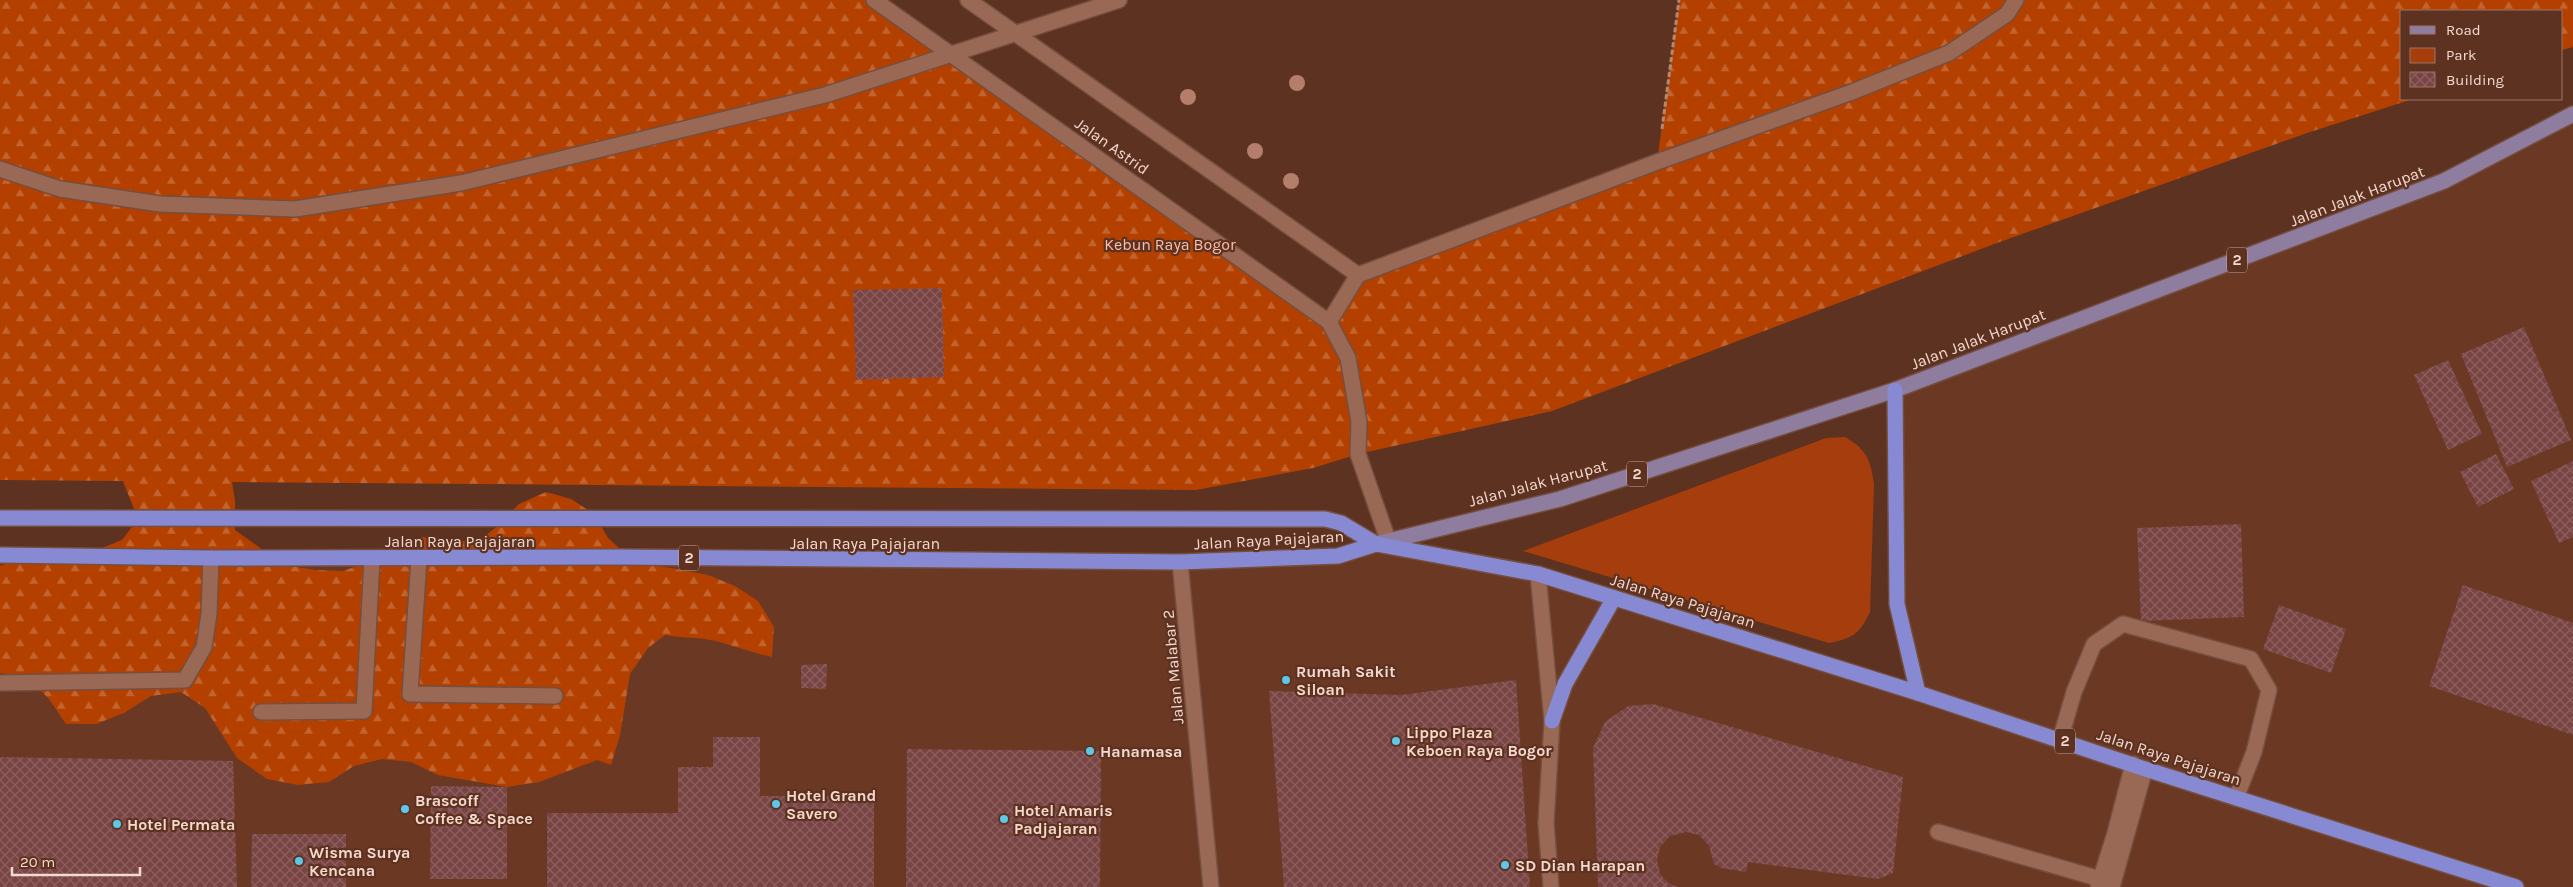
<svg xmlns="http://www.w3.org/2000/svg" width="2573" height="887" viewBox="0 0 2573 887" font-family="Karla,sans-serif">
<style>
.built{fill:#6b3824}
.green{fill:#a53e0c}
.forest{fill:url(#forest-firs)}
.building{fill:url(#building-cross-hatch)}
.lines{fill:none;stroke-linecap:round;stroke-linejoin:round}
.lane-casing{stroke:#744e3f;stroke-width:18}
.street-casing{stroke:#744e3f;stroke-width:18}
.primary-casing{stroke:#744e3f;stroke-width:18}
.highway-casing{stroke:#744e3f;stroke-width:18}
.path{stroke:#ae8a7c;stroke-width:3;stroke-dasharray:5 2.5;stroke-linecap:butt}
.lane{stroke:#9a6956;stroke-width:15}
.street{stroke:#9a6956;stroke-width:15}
.primary{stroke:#8f7da0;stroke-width:15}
.highway{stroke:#878ad2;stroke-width:15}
.tree{fill:#b47e6b}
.poi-dot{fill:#5dc7e8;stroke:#5e3221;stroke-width:2}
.labels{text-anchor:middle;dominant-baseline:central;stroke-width:4.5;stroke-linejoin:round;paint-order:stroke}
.shield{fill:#5e3221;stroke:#c8a79a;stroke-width:1}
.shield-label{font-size:15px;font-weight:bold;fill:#f5d9ce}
.street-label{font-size:16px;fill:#f5d9ce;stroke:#5e3221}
.park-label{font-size:16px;fill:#fabda7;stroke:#5e3221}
.poi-label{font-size:16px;font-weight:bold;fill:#f5d9ce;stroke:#5e3221;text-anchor:start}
</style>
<defs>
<pattern id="forest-firs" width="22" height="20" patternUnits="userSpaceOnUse" patternTransform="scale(1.25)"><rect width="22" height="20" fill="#b44000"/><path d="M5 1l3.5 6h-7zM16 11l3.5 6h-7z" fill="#c26430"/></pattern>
<pattern id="building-cross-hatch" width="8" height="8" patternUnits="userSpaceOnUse" patternTransform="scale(1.25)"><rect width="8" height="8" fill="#784544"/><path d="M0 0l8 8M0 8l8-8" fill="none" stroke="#8c5f5e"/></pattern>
</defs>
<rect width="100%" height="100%" fill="#5e3221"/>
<polygon class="built" points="2573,114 2573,887 0,887 0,556 1338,556 1376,544 1539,574 1917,692 1897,604 1895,390 2444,181"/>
<path class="green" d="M1845 437C1867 450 1870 459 1874 484L1870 612C1859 635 1853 638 1829 643L1523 551 1826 438Z"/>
<path class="forest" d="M0 0H874L1329 321 1358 275 1657 162 1679 0H2573V47L2562 50V11H2402V99H2413L2307 133 1997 243 1552 411 1358 454 1313 468 1196 490 232 482 235 501V530L284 565 315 570 343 571 371 561 396 545 423 537 449 542 480 540 500 524 519 504 546 492 571 499 594 514 608 538 629 557 654 565 708 575 735 586 758 601 774 627 772 657C753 653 735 646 716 641 699 637 682 638 665 635L648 648 630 674 620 735 611 765 597 760 539 782 507 787 438 775 411 762 382 759 354 766 329 782 298 785 267 779 237 758 205 708 181 692 151 696 124 713 96 724H66L49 699 27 677 0 673V566L46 551 97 550 122 540 138 519 123 481 0 480Z"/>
<g class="building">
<polygon points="942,288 944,377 856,380 853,290"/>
<polygon points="2524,327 2571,440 2507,467 2461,354"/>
<polygon points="2448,360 2482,434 2448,450 2414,375"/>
<polygon points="2496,454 2514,489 2478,507 2460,472"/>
<polygon points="2573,461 2573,537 2559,543 2531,481"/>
<polygon points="2241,524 2244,617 2141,621 2137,528"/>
<polygon points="2463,585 2573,623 2573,735 2429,686"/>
<polygon points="2279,605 2346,629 2331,673 2263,649"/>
<polygon points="827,664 826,689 801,688 801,665"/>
<polygon points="1516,680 1530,887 1284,887 1269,691 1401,695"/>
<polygon points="1653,704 1903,777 1893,873 1878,879 1748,862 1746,872 1721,868 1714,864 1709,846 1699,835 1686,832 1670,836 1660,847 1657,860 1660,874 1668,883 1678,887 1598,887 1593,748 1605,722 1628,706"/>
<polygon points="713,737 760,737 760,796 874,796 874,887 547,887 547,813 678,813 678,767 713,767"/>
<polygon points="907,749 1101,751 1100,887 906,887"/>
<polygon points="0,757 233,761 237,887 0,887"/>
<polygon points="431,786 507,787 507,879 430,879"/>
<polygon points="252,834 346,834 346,887 251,887"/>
</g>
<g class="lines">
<g class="lane-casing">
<g id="lane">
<polyline points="874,0 1329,322 1348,358 1359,422 1358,454 1388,540"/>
<polyline points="968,0 1358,275"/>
<polyline points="0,169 60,189 160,204 295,209 461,183 825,95 1119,0"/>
<polyline points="1329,322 1358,275 1657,162 1852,92 1949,53 2007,14 2016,0"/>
<polyline points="419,559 410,694 555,696"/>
<polyline points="0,683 185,680 204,647 209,614 211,558"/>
<polyline points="261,712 364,711 372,559"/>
<polyline points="2060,740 2074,692 2094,644 2123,624 2251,659 2269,690 2254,752 2236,798"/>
<polyline points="1938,832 2100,879"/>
<polyline points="2098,887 2115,833 2133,764"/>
<polyline points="2112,887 2145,769"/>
</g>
</g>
<g class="street-casing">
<g id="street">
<polyline points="1180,562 1211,887"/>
<polyline points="1538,574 1552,721 1546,823 1551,887"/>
</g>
</g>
<g class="primary-casing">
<polyline id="primary" points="1376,544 1560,499 1895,390 2444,181 2573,114"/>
</g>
<g class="highway-casing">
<g id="highway">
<polyline points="1895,390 1897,604 1918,693"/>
<polyline points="0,518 1325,519 1341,523 1376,544"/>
<polyline points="0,555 211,558 617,557 1180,562 1338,556 1376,544 1538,574 1918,693 2145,769 2516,887"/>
<polyline points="1552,721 1565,684 1614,598"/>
</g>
</g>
<polyline class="path" points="1662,129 1679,0"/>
<use href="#lane" class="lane"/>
<use href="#street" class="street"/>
<use href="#primary" class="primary"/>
<use href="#highway" class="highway"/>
</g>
<g class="tree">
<circle cx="1297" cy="83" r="8"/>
<circle cx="1188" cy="97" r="8"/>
<circle cx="1255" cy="151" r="8"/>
<circle cx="1291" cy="181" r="8"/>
</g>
<g class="poi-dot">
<circle cx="1286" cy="680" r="5"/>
<circle cx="1396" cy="741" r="5"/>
<circle cx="1090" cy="751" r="5"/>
<circle cx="776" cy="804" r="5"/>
<circle cx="405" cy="809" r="5"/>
<circle cx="1004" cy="819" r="5"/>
<circle cx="117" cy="824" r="5"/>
<circle cx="299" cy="861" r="5"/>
<circle cx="1505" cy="865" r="5"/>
</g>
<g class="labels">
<g class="shield">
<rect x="2227" y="247.5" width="20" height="25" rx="4"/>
<rect x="1627" y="461.5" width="20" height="25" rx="4"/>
<rect x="679" y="545.5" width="20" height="25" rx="4"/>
<rect x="2055" y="728.5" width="20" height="25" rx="4"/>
</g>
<g class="shield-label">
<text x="2237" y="260">2</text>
<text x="1637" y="474">2</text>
<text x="689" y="558">2</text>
<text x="2065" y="741">2</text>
</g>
<g class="street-label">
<text transform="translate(1112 146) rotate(35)">Jalan Astrid</text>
<text transform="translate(2357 196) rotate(-21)">Jalan Jalak Harupat</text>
<text transform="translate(1978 339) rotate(-21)">Jalan Jalak Harupat</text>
<text transform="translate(1538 483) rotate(-15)">Jalan Jalak Harupat</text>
<text transform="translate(1269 540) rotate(-3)">Jalan Raya Pajajaran</text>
<text x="460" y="541">Jalan Raya Pajajaran</text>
<text x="865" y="543">Jalan Raya Pajajaran</text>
<text transform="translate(1683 601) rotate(17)">Jalan Raya Pajajaran</text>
<text transform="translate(1173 667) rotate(-95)">Jalan Malabar 2</text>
<text transform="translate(2169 757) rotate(18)">Jalan Raya Pajajaran</text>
</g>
<g class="park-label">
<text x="1170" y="244">Kebun Raya Bogor</text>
</g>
<g class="poi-label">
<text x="1296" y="671">Rumah Sakit<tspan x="1296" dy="18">Siloan</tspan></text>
<text x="1406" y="732">Lippo Plaza<tspan x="1406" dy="18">Keboen Raya Bogor</tspan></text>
<text x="1100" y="751">Hanamasa</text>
<text x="786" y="795">Hotel Grand<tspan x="786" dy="18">Savero</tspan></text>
<text x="415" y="800">Brascoff<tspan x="415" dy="18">Coffee &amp; Space</tspan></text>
<text x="1014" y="810">Hotel Amaris<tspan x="1014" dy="18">Padjajaran</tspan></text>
<text x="127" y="824">Hotel Permata</text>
<text x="309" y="852">Wisma Surya<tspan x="309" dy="18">Kencana</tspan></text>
<text x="1515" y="865">SD Dian Harapan</text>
</g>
</g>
<rect x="2400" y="10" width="162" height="90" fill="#5e3221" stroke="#9a7566"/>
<rect x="2410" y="26" width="25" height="8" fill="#8f7da0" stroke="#9a7566"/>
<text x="2446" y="35" font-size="15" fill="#f5d9ce">Road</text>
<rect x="2410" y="48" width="25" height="15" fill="#a53e0c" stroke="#9a7566"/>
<text x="2446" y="60" font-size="15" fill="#f5d9ce">Park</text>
<rect x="2410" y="72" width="25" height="15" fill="url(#building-cross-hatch)" stroke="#9a7566"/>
<text x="2446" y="85" font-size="15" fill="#f5d9ce">Building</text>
<path d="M12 867v8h128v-8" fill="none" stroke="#f5d9ce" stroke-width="2.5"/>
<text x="20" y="867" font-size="15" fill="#f5d9ce" stroke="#5e3221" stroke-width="4" paint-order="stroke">20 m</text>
</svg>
